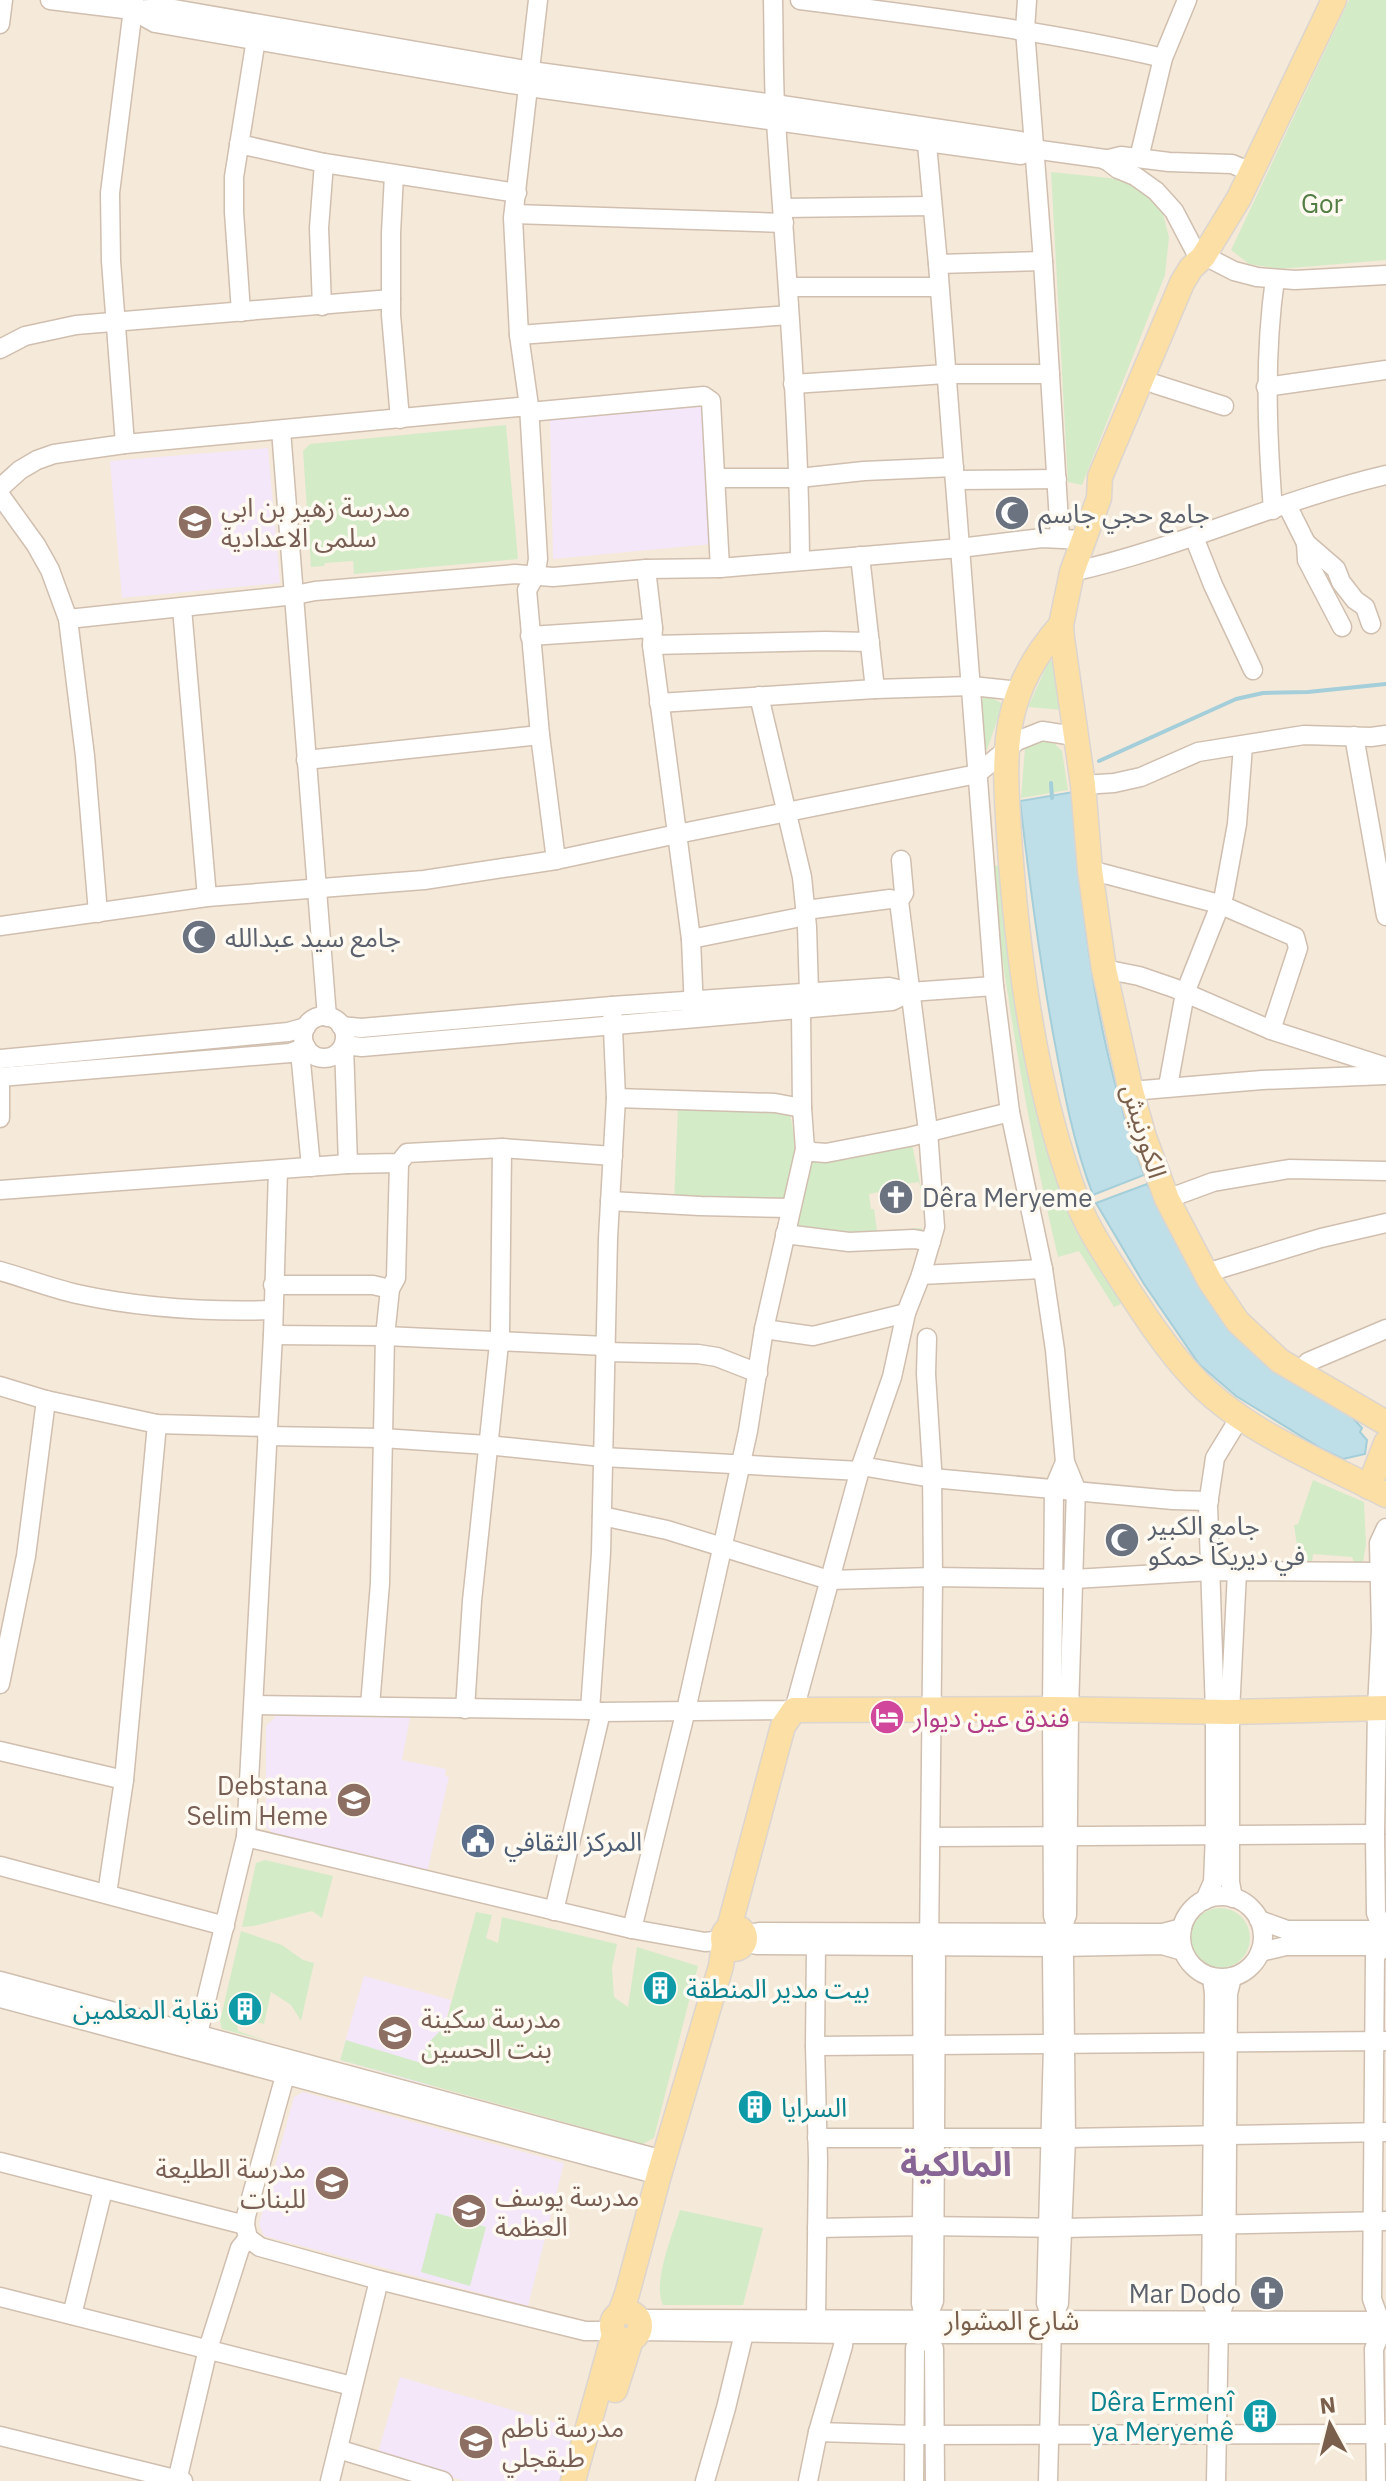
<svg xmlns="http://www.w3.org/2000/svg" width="1386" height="2481" viewBox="0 0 1386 2481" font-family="'IBM Plex Sans','Noto Sans Arabic',sans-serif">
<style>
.residential{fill:#f5e9d9}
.education{fill:#f4e7fa}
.green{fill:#d4ebc8}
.water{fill:#bedfe7;stroke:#a4ced9;stroke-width:2}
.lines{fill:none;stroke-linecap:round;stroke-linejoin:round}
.stream{stroke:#a4ced9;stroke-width:4}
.minor-casing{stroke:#d0bfaf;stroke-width:21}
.major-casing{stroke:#dcd5d0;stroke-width:27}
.minor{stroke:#fff;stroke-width:18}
.major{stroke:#fbdfa4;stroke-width:24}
.labels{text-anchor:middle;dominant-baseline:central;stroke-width:7;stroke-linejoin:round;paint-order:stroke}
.park-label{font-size:26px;fill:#527e44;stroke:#fffaf1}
.education-label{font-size:26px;fill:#785e54;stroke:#fffaf1;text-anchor:start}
.worship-label{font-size:26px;fill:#5b616d;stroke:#fffaf1;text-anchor:start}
.street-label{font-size:26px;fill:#795f4c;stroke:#fffaf1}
.hotel-label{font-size:26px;fill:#b23c85;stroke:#fffaf1;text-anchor:start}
.service-label{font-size:26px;fill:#4e5e75;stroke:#fffaf1;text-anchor:start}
.culture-label{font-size:26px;fill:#0d838f;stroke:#fffaf1;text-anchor:start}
.district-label{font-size:34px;font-weight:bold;fill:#876594;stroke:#fffaf1}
</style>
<rect width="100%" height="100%" fill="#fdf7ea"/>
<rect class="residential" x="0" y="0" width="1386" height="2481"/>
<g class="education">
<polygon points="707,406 712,544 553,559 550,420"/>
<polygon points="268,448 280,583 122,598 110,461"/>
<polygon points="276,1716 410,1718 402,1760 446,1769 445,1776 449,1777 427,1872 274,1834 266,1827 266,1726"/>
<polygon points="364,1976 451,2000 430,2086 340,2060"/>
<polygon points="303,2092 564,2163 528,2306 264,2236 259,2224 294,2097"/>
<polygon points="400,2377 574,2428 559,2481 465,2481 377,2456"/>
</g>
<g class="green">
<polygon points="1349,0 1386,0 1386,260 1279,269 1249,264 1231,250"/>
<polygon points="1051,172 1119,179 1144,193 1162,210 1169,237 1165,275 1082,485 1068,482"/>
<polygon points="506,425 518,559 354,574 353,561 325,563 324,566 311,567 303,451 310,444"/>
<polygon points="1049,661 1055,661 1062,710 1028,707"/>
<polygon points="989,696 1001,703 1001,709 987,750 983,751 981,701 984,697"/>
<polygon points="1043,740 1055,744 1062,751 1068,790 1021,798 1025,748 1030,743"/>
<path d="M994 865 998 866 1001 876C1018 982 1028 1093 1063 1196 1076 1235 1101 1268 1121 1304L1114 1307 1079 1251 1058 1257C1029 1134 1009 1010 992 886L991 868Z"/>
<path d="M678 1107 776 1108 790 1116C797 1139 797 1186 780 1204L674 1203Z"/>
<polygon points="912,1144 926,1212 919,1182 884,1187 884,1191 869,1194 871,1209 874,1209 877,1231 921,1228 927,1234 795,1232 808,1163"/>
<polygon points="1313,1480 1364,1502 1366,1544 1363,1562 1355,1564 1352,1557 1313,1554 1312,1563 1300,1566 1294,1525 1298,1524"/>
<polygon points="265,1860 333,1876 322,1918 312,1911 254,1926 242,1927 256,1863"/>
<circle cx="1220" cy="1938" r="30"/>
<polygon points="476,1912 492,1915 486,1938 498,1943 502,1917 617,1944 612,1968 614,1997 628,2007 637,1947 698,1966 654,2138 643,2144 340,2060 346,2040 421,2063 427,2044 445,2026"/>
<polygon points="241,1931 282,1945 303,1960 314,1963 301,2021 291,2005 271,1992 264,2024 236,2017 238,2031 267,2041 222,2029 220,2021"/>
<path d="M680 2210 763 2228 743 2305H663C652 2283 673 2233 680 2210Z"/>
<polygon points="436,2213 486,2227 470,2286 421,2272"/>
</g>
<g class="water">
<path d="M1074 792C1080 921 1098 1053 1144 1175L1093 1195C1073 1143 1063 1087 1053 1033 1039 956 1029 879 1020 801Z"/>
<polygon points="1147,1184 1218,1308 1351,1416 1362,1428 1360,1432 1367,1440 1365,1454 1343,1459 1322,1449 1236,1396 1199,1364 1144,1284 1096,1203"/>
</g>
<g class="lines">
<g class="stream">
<polyline points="1099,761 1236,699 1263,693 1308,692 1386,684"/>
<polyline points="1051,783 1052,798"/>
</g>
<g class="minor-casing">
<g id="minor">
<polyline points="50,0 132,10 168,8 531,71 775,104 1020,141 1033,149 1105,159 1118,169 1135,176 1156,191 1174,211 1195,251 1234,271 1257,277 1295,280 1386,275"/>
<polyline points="538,0 513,218 519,335 529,406 538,559 535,576 527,590 540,735 556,860"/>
<path d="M773 0C774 41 773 81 776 122 786 268 799 414 800 560"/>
<path d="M800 0C922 16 1043 30 1163 58"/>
<polyline points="1027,0 1025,30 1043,261 1060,538"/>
<polyline points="132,10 155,23 529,87 1021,155 1033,149"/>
<polyline points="0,24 3,0"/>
<polyline points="239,144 324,163"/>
<path d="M927 144 938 264 994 986 1010 1112 1043 1269 1055 1350 1065 1462 1076 1489 1069 1710 1067 1915C1061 1929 1060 1944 1052 1957L1053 2045 1046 2303 1052 2320 1059 2303 1066 2138 1064 1957 1059 1947"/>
<polyline points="1139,158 1163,58 1187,0"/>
<polyline points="1105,160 1121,156 1169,162 1232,164 1251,172"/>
<polyline points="394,175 391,233 391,315 400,419"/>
<polyline points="783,208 932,206"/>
<polyline points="514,214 784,223"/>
<polyline points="938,264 1043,261"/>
<polyline points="788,287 939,287"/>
<polyline points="322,306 319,228 324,163 517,193"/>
<polyline points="241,312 234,212 234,177 256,39"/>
<polyline points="519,335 789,315"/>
<polyline points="0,349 25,336 76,325 391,299"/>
<polyline points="793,384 946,374 1050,374"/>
<polyline points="1155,384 1224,406"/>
<polyline points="1266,387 1386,370"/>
<polyline points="529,412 704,396 711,401 720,568"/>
<polyline points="281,430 327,1017"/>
<polyline points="125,444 111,261 110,193 134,1"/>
<polyline points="716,478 799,478 864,471 954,467"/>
<polyline points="955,480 1057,479"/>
<polyline points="0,488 20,470 37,460 54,454 125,444 529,406"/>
<polyline points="0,495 36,545 50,570 68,619 85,756 98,913"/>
<polyline points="1287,505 1306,543 1336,569 1341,582 1355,600 1365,607 1371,624"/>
<path d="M1273 510C1267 432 1264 356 1275 279"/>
<polyline points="1194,537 1213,585 1253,670"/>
<polyline points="1306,543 1307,560 1342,627"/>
<polyline points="860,556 875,689"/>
<polyline points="646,569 653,628 652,645 691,939 694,1011"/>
<path d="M1072 572C1180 548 1279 500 1386 475"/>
<polyline points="182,608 207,897"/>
<polyline points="68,619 295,595 315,591 515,574 553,577 646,569 720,568 960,548 1042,538 1083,540"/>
<polyline points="530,636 653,628"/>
<polyline points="652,645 825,641 870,642"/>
<polyline points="659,703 875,689 972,686 1019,691"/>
<polyline points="1354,736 1386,916"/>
<polyline points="306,760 540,735"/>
<polyline points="1083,785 1114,783 1141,777 1198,752 1304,735 1371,737 1386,735"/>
<polyline points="1090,870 1219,904 1295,937 1298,948 1271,1030"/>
<polyline points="806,910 890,899 899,901"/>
<polyline points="0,926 207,897 424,880 556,860 677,834 977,774 1017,741 1042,731 1068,735 1078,743"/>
<polyline points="691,939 806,916"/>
<polyline points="1104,969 1139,976 1174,988 1271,1030 1386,1067"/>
<circle cx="324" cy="1037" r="21"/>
<polyline points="341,1026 361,1028 612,1006 889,987 910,992 994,986"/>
<polyline points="0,1059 288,1032 306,1027"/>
<polyline points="0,1077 290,1053 306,1047 301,1062 311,1167"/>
<polyline points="0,1077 0,1118"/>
<polyline points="1168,1086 1185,993 1224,895 1237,824 1243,746"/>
<polyline points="1131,1091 1262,1080 1386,1075"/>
<polyline points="616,1098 775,1103 802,1108"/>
<polyline points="805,1149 813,1152 826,1153 909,1137 1010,1112"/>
<polyline points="348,1164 344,1045 362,1047 892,1001 910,992"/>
<polyline points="0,1190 348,1164 399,1163 407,1153 502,1148 613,1156"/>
<polyline points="1167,1199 1213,1182 1289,1169 1386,1171"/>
<polyline points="610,1201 700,1206 790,1208"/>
<polyline points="785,1234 849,1242 914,1239 931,1242"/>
<path d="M0 1271C25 1278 51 1288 77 1294 141 1308 207 1312 273 1310"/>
<polyline points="1206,1273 1321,1238 1386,1223"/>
<polyline points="921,1275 1043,1269"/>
<polyline points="273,1285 373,1285 390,1289"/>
<polyline points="764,1329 813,1336 906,1313"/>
<polyline points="273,1335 385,1336 606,1346"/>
<polyline points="606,1352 698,1354 717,1357 758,1373"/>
<polyline points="1301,1374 1308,1362 1386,1329"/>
<polyline points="0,1386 46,1400 157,1424 268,1427"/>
<polyline points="267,1436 382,1438 487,1445 603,1457 860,1471"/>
<polyline points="861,1466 932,1478 1173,1500 1209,1501"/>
<polyline points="602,1516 667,1530 829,1580 933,1577 1074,1579 1210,1571 1380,1572"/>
<polyline points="1386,1528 1379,1543 1381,1630 1377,1708 1375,1834 1376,1913 1383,1930 1386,1948"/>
<polyline points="0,1684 26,1556 46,1400"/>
<polyline points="254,1705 590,1710 601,1712 794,1710 861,1466 892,1377 906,1313 921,1275 935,1227 928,1131 899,901 904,893 901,860"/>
<polyline points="370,1706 380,1583 385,1336 390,1289 396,1278 399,1163"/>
<polyline points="465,1709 472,1601 500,1334 502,1148"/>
<polyline points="590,1710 601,1553 608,1238 616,1098 612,1006"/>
<polyline points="0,1751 124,1780"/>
<polyline points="246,1837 632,1929 705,1942 723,1940"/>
<polyline points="932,1837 1375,1834"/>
<polyline points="0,1866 225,1926"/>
<polyline points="107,1894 124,1780 157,1424"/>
<circle cx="1222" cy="1937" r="41"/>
<polyline points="1233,1898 1230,1882 1230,1712 1237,1572"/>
<polyline points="1205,1900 1213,1882 1215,1834 1215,1712 1208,1505 1215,1458 1240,1417"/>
<polyline points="554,1911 601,1712"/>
<polyline points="1259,1920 1287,1930 1386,1930"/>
<polyline points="632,1929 686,1710 722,1549 748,1431 764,1329 805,1149 802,1108 801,1010 809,992 807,927 802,877 759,696"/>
<polyline points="1059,1934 1053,1916 1052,1709 1054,1488 1065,1462"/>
<polyline points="744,1935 759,1932 1163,1933 1182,1928"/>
<polyline points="744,1942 757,1945 1059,1947 1162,1945 1183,1951"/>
<polyline points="816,1946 815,2046 818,2160 816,2318"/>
<path d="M929 1947 922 1957 923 2136 921 2303C925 2320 925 2334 934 2349L935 2481"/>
<polyline points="1260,1952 1286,1946 1386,1946"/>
<polyline points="1212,1977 1214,1994 1211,2300 1219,2319"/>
<polyline points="0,1981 663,2160"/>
<polyline points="0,1998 659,2175"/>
<polyline points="815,2046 1386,2041"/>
<polyline points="194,2050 246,1837 273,1335 278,1170"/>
<polyline points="817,2138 1066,2138 1386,2132"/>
<polyline points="0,2162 245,2225"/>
<polyline points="817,2228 921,2226 1063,2228 1386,2221"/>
<polyline points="248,2238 260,2247 379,2280 585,2331 612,2331"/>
<polyline points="0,2297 352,2386"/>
<polyline points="72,2315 103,2190"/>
<polyline points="638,2319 1386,2321"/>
<polyline points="926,2321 934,2301 936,1957 929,1947 933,1577 932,1468 926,1374 927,1338"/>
<polyline points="1380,2321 1372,2299 1375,1956 1384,1946"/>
<polyline points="639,2331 845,2334 1386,2334"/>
<polyline points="818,2432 914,2435 1386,2434"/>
<polyline points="0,2436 183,2481"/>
<polyline points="338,2449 443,2481"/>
<polyline points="177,2481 208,2349 240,2248 248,2238 245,2225 246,2216 288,2065"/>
<polyline points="330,2481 379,2280"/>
<polyline points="705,2481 726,2408 746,2325"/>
<polyline points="808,2481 818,2432 843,2346 845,2325"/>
<polyline points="914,2481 915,2348 925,2334"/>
<polyline points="1048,2481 1052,2324"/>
<polyline points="1216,2481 1219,2319 1226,2298 1228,1994 1232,1977"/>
<polyline points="1376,2481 1374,2349 1380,2334 1380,2324"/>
</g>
</g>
<g class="major-casing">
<g id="major">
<polyline points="1334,0 1239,198 1203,257 1191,268 1182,283 1100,477 1099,498 1072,572 1061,625 1062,638 1083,785 1090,870 1104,969 1131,1091 1144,1137 1167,1199 1210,1281 1238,1322 1280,1361 1386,1423"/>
<path d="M1061 625C1037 652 1018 685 1011 720 1003 757 1007 798 1009 835 1017 955 1035 1091 1078 1203 1089 1231 1107 1257 1123 1282 1144 1314 1165 1347 1191 1375 1240 1430 1322 1462 1386 1495"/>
<polyline points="1369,1487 1386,1443"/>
<circle cx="734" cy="1938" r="11"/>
<polyline points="729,1928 783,1726 794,1710 1052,1709 1230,1712 1386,1708"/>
<circle cx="626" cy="2326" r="14"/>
<polyline points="620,2313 627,2294 659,2175 721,1966 724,1944"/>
<polyline points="615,2390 631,2340"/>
<polyline points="573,2481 614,2334"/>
</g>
</g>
<use href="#minor" class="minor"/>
<use href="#major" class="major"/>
</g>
<defs>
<g id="mosque-disc" transform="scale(1.8)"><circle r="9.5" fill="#6b7280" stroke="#fffaf1"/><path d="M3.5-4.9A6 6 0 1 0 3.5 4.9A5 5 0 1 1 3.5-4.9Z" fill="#fff"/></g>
<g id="school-disc" transform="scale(1.8)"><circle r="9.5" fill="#8d6e63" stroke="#fffaf1"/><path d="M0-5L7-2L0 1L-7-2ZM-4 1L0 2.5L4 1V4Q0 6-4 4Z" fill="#fff"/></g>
<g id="church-disc" transform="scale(1.8)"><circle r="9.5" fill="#6b7280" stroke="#fffaf1"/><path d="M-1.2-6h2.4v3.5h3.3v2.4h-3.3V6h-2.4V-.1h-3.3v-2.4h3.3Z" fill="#fff"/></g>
<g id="hotel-disc" transform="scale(1.8)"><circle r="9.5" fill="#d1479c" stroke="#fffaf1"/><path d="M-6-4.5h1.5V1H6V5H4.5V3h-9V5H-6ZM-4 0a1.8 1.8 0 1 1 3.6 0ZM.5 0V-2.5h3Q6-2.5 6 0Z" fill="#fff"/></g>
<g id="civic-disc" transform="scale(1.8)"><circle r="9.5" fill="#5c6f8a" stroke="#fffaf1"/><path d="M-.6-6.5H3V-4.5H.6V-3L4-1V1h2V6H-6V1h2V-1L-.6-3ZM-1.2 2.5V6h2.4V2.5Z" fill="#fff"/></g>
<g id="building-disc" transform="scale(1.8)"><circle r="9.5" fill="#0f9aa8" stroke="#fffaf1"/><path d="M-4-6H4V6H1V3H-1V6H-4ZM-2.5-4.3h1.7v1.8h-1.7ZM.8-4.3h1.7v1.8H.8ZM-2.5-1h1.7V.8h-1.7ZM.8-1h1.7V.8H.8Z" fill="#fff"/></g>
</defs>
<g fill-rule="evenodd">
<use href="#mosque-disc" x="1012" y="513"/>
<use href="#school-disc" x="195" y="522"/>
<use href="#mosque-disc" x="199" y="937"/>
<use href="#church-disc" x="896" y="1197"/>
<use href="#mosque-disc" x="1122" y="1540"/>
<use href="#hotel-disc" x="887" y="1717"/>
<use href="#school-disc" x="354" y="1800"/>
<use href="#civic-disc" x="478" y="1841"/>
<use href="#building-disc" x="660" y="1988"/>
<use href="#building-disc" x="245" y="2009"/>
<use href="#school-disc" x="395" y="2033"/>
<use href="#building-disc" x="755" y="2107"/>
<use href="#school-disc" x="332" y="2183"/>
<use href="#school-disc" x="469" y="2211"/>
<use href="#church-disc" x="1267" y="2293"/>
<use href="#building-disc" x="1260" y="2416"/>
<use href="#school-disc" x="476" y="2442"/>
</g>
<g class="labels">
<g class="park-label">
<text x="1322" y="203">Gor</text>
</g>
<g class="education-label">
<text x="221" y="507">مدرسة زهير بن ابي<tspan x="221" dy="30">سلمى الاعدادية</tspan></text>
<text x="328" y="1785" text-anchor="end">Debstana<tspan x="328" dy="30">Selim Heme</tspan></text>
<text x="421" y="2018">مدرسة سكينة<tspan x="421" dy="30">بنت الحسين</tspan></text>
<text x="306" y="2168" text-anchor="end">مدرسة الطليعة<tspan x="306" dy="30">للبنات</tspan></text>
<text x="495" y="2196">مدرسة يوسف<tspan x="495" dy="30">العظمة</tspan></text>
<text x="502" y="2427">مدرسة ناطم<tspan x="502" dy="30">طبقجلي</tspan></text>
</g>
<g class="worship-label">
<text x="1038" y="513">جامع حجي جاسم</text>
<text x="225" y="937">جامع سيد عبدالله</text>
<text x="922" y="1197">Dêra Meryeme</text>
<text x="1148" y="1525">جامع الكبير<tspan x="1148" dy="30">في ديريكا حمكو</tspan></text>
<text x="1241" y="2293" text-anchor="end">Mar Dodo</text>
</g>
<g class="street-label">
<text transform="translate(1145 1131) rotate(73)">الكورنيش</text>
<text x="1012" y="2320">شارع المشوار</text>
</g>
<g class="hotel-label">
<text x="913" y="1717">فندق عين ديوار</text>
</g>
<g class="service-label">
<text x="504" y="1841">المركز الثقافي</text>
</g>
<g class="culture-label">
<text x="686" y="1988">بيت مدير المنطقة</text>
<text x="219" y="2009" text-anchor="end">نقابة المعلمين</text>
<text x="781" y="2107">السرايا</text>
<text x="1234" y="2401" text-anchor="end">Dêra Ermenî<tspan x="1234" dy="30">ya Meryemê</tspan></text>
</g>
<g class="district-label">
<text x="956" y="2163">المالكية</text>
</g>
</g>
<g transform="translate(1330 2425) rotate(353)" stroke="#fffaf1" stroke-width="6" paint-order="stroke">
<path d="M0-6L14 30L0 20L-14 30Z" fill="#795f4c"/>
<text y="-12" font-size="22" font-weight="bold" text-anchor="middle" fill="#795f4c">N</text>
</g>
</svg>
